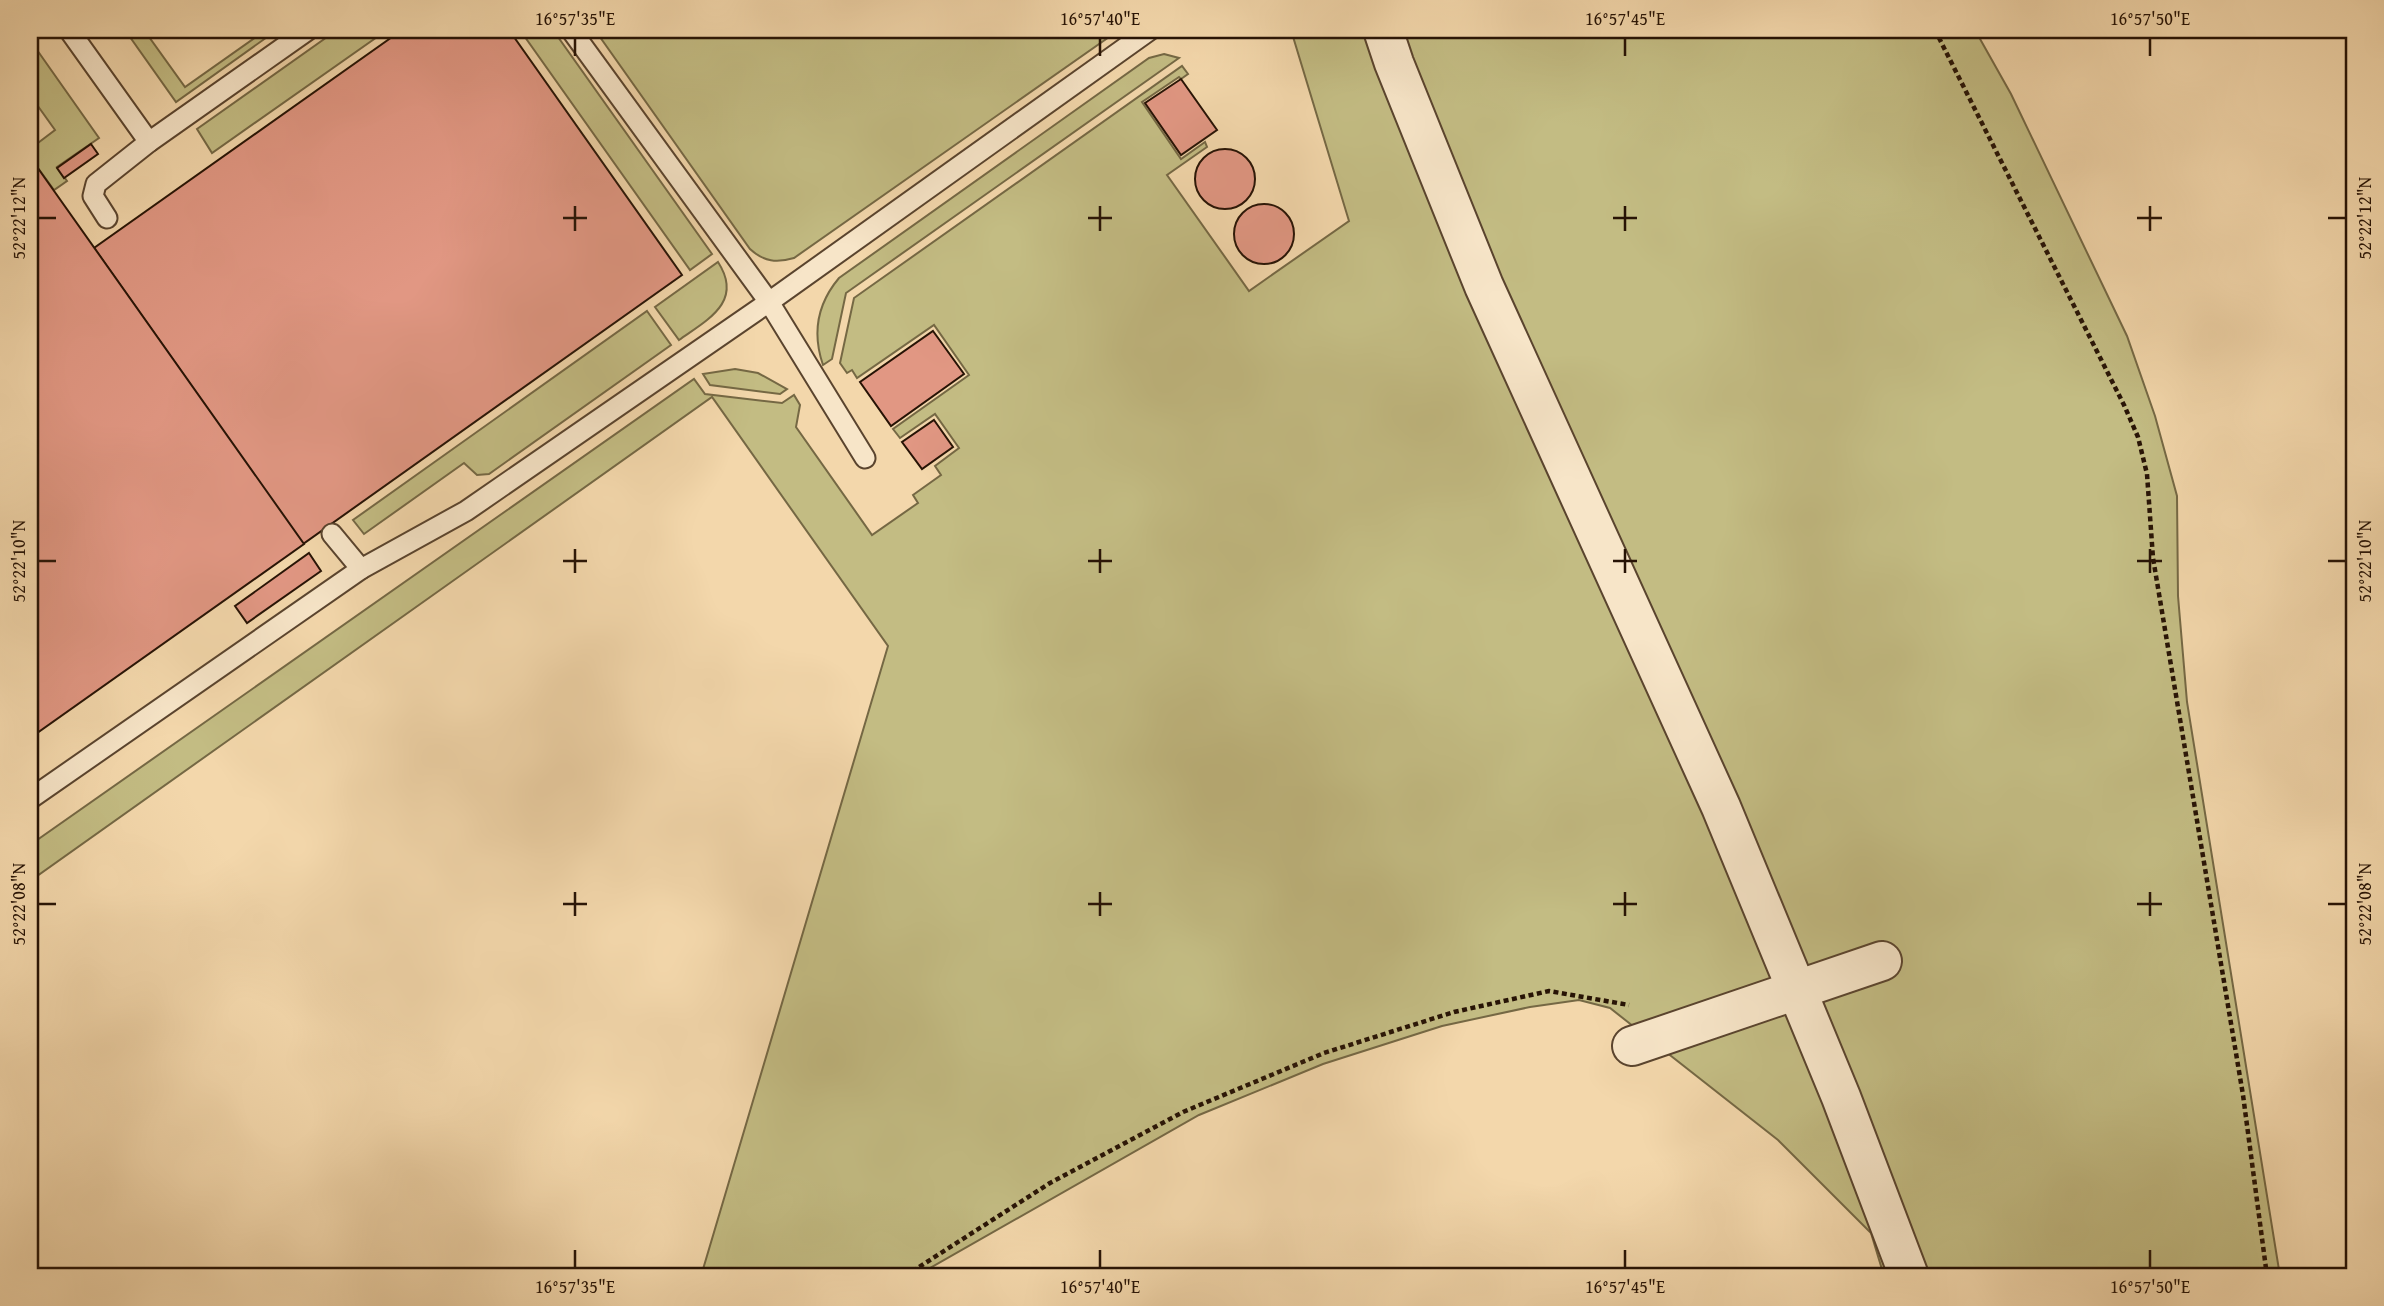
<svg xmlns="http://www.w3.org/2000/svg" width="2384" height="1306" viewBox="0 0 2384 1306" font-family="'Gentium Book Plus',serif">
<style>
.green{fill:#c3bc83;stroke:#756844;stroke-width:2}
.building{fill:#e19783;stroke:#271305;stroke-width:2}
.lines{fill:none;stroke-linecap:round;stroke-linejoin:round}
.lane-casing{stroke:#5a442e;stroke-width:23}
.street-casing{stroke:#5a442e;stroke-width:42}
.path{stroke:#271305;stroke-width:4.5;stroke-dasharray:5 3.5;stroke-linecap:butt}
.lane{stroke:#f7e5c8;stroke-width:19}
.street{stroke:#f7e5c8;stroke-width:38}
.ticks{fill:none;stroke:#271305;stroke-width:2.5}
.neatline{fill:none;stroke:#271305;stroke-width:2.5}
.ticks-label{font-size:18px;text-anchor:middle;fill:#271305}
</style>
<rect width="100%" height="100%" fill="#f3d7ab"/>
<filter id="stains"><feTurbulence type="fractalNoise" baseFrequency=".00286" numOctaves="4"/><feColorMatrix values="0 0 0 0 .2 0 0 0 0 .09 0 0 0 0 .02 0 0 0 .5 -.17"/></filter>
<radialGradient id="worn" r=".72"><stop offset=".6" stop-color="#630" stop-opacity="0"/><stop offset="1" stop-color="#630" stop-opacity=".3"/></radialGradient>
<g class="green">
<polygon points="125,30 144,30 185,87 266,30 277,30 176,102"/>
<polygon points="337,30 387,30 212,153 197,129"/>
<polygon points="520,30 553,30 712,254 690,270"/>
<path d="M595 30H1119L794 258C777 263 764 262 750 249Z"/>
<polygon points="1291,30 1975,30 2011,94 2127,336 2155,416 2177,496 2178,596 2187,702 2280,1276 1884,1276 1871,1233 1778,1140 1610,1008 1579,1000 1530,1007 1442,1026 1323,1064 1199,1115 916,1276 701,1276 888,646 712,397 30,881 30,845 694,379 705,394 782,403 794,395 800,405 796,427 872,535 918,503 913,495 941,475 935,466 959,448 935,414 900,438 893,429 969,375 934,325 857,378 852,370 847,373 840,363 854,298 1182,66 1188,74 1181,79 1179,77 1142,102 1181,159 1205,142 1207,147 1167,175 1249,291 1349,221"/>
<polygon points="30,40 99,138 57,167 67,181 54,190 30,157 30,149 55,130 30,95"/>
<path d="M1164 54 1179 58 846 293 832 359 823 365C812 333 818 303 839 278L1149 58Z"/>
<path d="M718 262C744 302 707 320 679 340L655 307Z"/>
<polygon points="647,311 671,345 489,474 477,475 464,463 364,534 353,520"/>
<polygon points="735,369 758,373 787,389 780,394 710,385 703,374"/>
</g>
<g class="building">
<polygon points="402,30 509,30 682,275 303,544 94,248"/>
<polygon points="1181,79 1217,130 1181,155 1145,103"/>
<polygon points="91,144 98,154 64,178 57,168"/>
<circle cx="1225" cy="179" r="30"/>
<polygon points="30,157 304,544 30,738"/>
<circle cx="1264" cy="234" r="30"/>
<polygon points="933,331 964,374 891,426 860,382"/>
<polygon points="934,420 953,447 922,469 902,442"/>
<polygon points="309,553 321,571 247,623 235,606"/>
</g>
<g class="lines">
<g class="lane-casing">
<g id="lane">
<polyline points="69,30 149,142"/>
<polyline points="571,30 769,302 865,458"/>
<polyline points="107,218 93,196 96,184 149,142 308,30"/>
<polyline points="361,569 466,511 769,302 1150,30"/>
<polyline points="30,799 361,569 332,534"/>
</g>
</g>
<g class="street-casing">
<g id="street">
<polyline points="1383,30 1394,63 1484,286 1721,807 1841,1097 1909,1276"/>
<polyline points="1632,1046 1882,961"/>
</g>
</g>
<g class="path">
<polyline points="1935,30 2124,405 2138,437 2147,474 2153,558 2243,1095 2267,1276"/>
<polyline points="905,1276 1050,1183 1183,1112 1324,1053 1454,1012 1549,991 1629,1005"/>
</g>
<use href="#lane" class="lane"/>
<use href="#street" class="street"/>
</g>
<path class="ticks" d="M575 38V56M1100 38V56M1625 38V56M2150 38V56M575 206V231M1100 206V231M1625 206V231M2150 206V231M38 218H56M563 218H587M1088 218H1112M1613 218H1637M2137 218H2162M2328 218H2346M575 549V573M1100 549V573M1625 549V573M2150 549V573M38 561H56M563 561H587M1088 561H1112M1613 561H1637M2137 561H2162M2328 561H2346M575 892V916M1100 892V916M1625 892V916M2150 892V916M38 904H56M563 904H587M1088 904H1112M1613 904H1637M2137 904H2162M2328 904H2346M575 1250V1268M1100 1250V1268M1625 1250V1268M2150 1250V1268"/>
<rect width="2384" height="1306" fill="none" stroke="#f3d7ab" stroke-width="77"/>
<rect x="38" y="38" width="2308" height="1230" class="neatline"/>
<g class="ticks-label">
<text x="575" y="25">16°57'35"E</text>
<text x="1100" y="25">16°57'40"E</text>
<text x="1625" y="25">16°57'45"E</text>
<text x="2150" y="25">16°57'50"E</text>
<text transform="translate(19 218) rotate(-90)" y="6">52°22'12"N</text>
<text transform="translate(2365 218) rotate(-90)" y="6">52°22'12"N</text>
<text transform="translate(19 561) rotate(-90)" y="6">52°22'10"N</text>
<text transform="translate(2365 561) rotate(-90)" y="6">52°22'10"N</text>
<text transform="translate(19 904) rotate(-90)" y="6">52°22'08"N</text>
<text transform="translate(2365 904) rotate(-90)" y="6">52°22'08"N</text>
<text x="575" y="1293">16°57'35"E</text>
<text x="1100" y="1293">16°57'40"E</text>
<text x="1625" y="1293">16°57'45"E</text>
<text x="2150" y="1293">16°57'50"E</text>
</g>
<rect width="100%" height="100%" filter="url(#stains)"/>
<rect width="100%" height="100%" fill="url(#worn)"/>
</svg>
